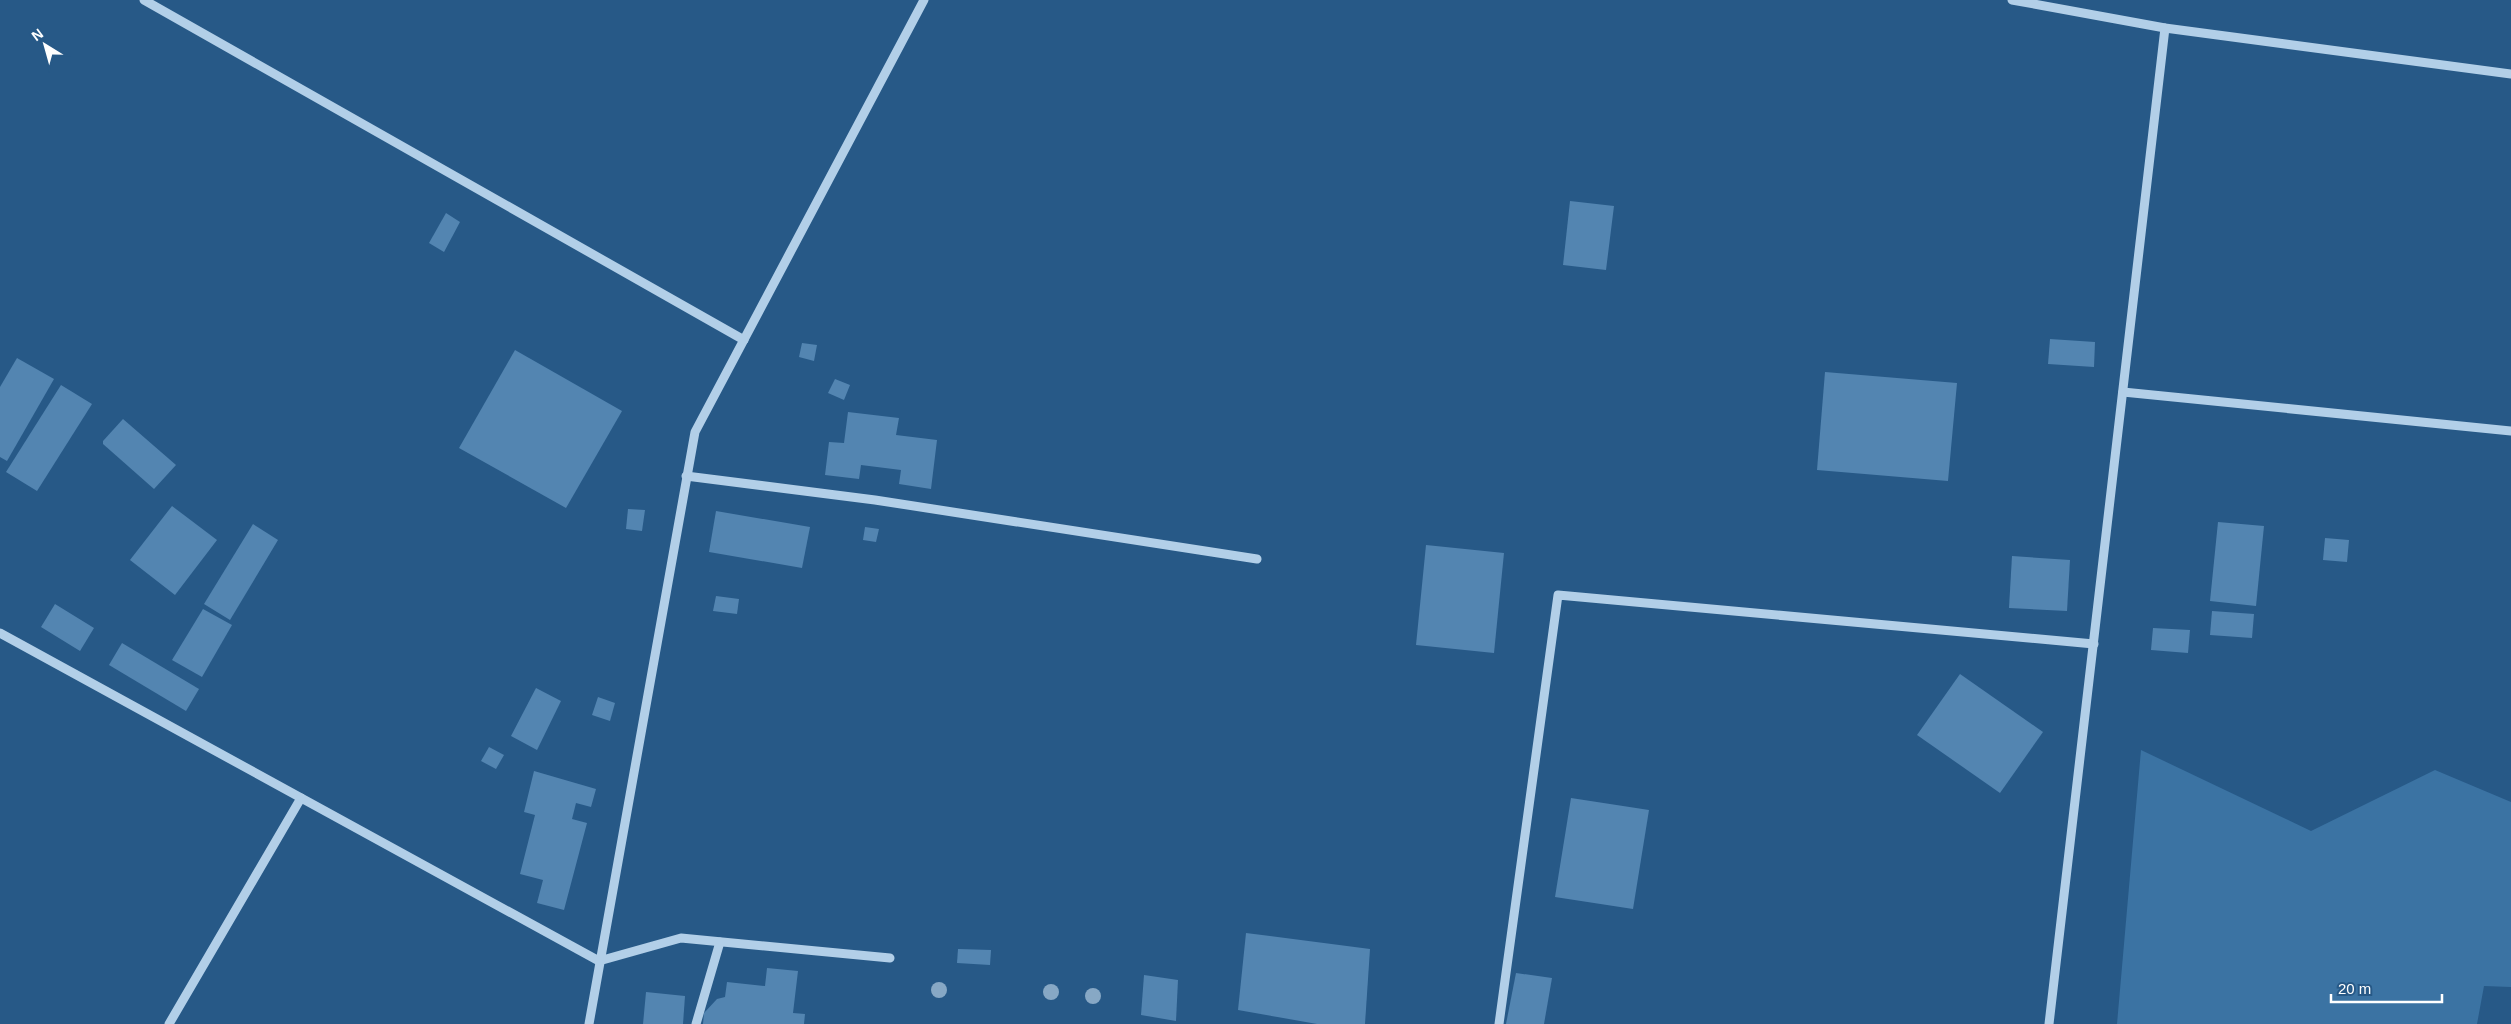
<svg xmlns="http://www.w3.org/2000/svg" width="2511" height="1024" viewBox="0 0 2511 1024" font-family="Arial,sans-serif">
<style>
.green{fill:#3b73a3}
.building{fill:#5385b1}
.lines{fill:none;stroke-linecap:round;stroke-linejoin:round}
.minor{stroke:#b2cfe8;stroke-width:9}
.tree{fill:#87a8c5}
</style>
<rect width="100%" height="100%" fill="#275987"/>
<polygon class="green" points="2141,750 2311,831 2435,770 2511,802 2511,987 2484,986 2477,1024 2117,1024"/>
<g class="building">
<polygon points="1570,201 1614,206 1606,270 1563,265"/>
<polygon points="446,213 460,222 444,252 429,243"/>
<polygon points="2050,339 2095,342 2094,367 2048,364"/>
<polygon points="802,343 817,345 814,361 799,357"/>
<polygon points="515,350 622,411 566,508 459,448"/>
<polygon points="17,358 54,379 7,461 0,457 0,387"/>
<polygon points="1825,372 1957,383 1948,481 1817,470"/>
<polygon points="835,379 850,385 844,400 828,393"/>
<polygon points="61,385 92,404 37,491 6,472"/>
<polygon points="848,412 899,418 896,435 937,440 931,489 899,484 901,470 861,465 859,479 825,475 829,442 844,443"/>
<polygon points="123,419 176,465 154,489 103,444 103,441"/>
<polygon points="172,506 217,540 175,595 130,560"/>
<polygon points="628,509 645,510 642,531 626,529"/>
<polygon points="716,511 810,527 802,568 709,552"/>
<polygon points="2218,522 2264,526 2256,606 2210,601"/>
<polygon points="253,524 278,540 230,620 204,604"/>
<polygon points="865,527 879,529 876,542 863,540"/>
<polygon points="2325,538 2349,540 2347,562 2323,560"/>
<polygon points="1426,545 1504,553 1494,653 1416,645"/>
<polygon points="2012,556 2070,560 2067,611 2009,608"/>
<polygon points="716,596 739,599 737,614 713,611"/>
<polygon points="55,604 94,628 80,651 41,627"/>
<polygon points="203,609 232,625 202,677 172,660"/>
<polygon points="2212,611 2254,614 2252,638 2210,635"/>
<polygon points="2153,628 2190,630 2188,653 2151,650"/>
<polygon points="122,643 199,689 186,711 109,665"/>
<polygon points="1960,674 2043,732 2000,793 1917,735"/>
<polygon points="536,688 561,701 537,750 511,736"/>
<polygon points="598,697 615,703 610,721 592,715"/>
<polygon points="489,747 504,755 496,769 481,761"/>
<polygon points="534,771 596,789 591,807 576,803 572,819 587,823 564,910 537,903 543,880 520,874 535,815 524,812"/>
<polygon points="1571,798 1649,810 1633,909 1555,897"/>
<polygon points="1246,933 1370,949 1365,1024 1317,1024 1238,1010"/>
<polygon points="958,949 991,950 990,965 957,963"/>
<polygon points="767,968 798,971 793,1013 805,1014 804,1024 703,1024 704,1013 717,999 725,997 727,982 765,986"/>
<polygon points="1516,973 1552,978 1544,1024 1506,1024"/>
<polygon points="1144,975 1178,980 1176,1021 1141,1015"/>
<polygon points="646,992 685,996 683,1024 643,1024"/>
</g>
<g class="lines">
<g class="minor">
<polyline points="144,0 744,340"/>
<polyline points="2012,0 2165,28 2511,74"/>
<polyline points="2123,392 2511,431"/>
<polyline points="686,476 875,500 1257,559"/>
<polyline points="0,633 599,961 681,938 890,958"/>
<polyline points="169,1024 301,798"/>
<polyline points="589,1024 695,432 924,0"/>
<polyline points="696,1024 720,942"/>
<polyline points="1499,1024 1558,595 2094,644"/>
<polyline points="2049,1024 2165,28"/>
</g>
</g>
<g class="tree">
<circle cx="939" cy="990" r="8"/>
<circle cx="1051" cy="992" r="8"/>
<circle cx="1093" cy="996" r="8"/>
</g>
<g transform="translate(45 45) rotate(323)" stroke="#275987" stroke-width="4" paint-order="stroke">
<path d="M0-4L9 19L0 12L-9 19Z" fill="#ffffff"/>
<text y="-8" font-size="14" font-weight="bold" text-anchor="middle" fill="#ffffff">N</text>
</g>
<path d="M2331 994v8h111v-8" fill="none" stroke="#ffffff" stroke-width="2.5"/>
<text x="2338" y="994" font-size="15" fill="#ffffff" stroke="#275987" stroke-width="4" paint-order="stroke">20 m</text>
</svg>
